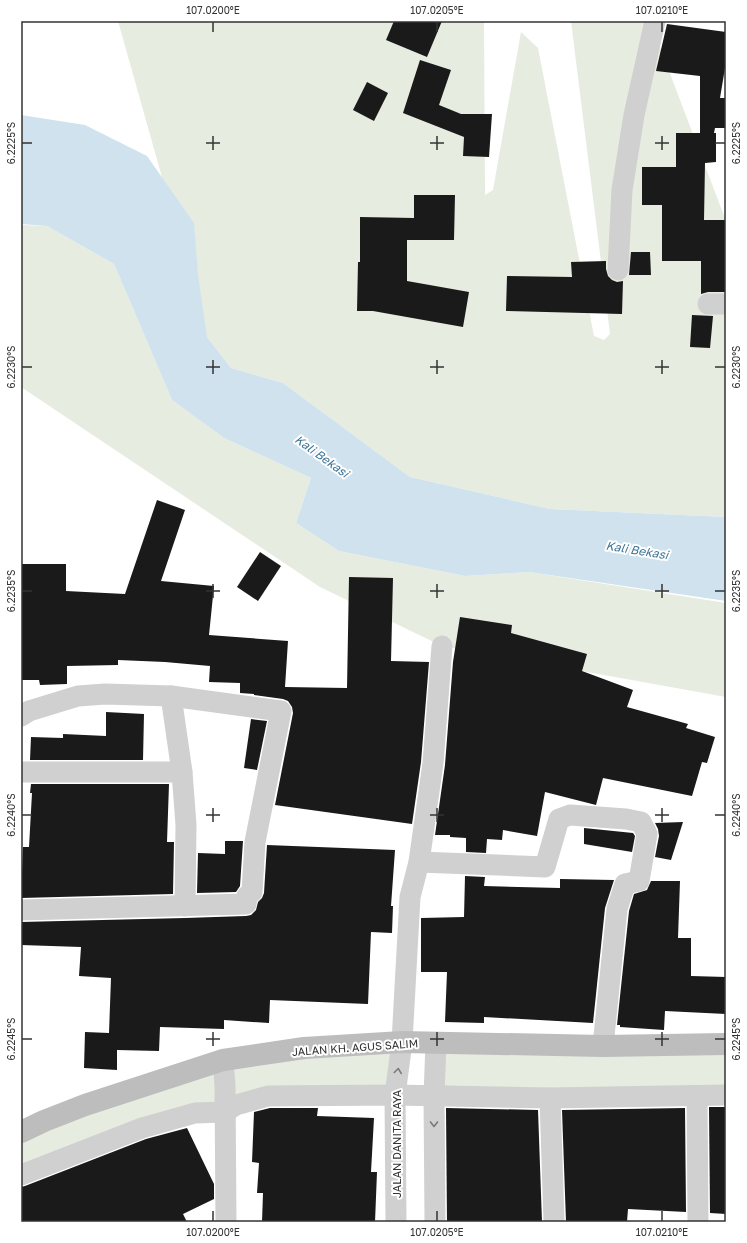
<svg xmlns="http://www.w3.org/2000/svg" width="747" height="1243" viewBox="0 0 747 1243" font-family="'Golos Text',sans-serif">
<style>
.green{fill:#e6ecdf}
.water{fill:#cfe2ee}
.building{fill:#1a1a1a}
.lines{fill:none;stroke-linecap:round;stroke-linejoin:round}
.street{stroke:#d0d0d0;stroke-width:21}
.secondary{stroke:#bdbdbd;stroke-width:22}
.oneway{stroke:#7a7a7a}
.ticks{fill:none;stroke:#333;stroke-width:1.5}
.labels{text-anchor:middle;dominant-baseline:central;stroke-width:4;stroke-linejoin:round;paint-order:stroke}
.street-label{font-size:11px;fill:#333;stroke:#fff}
.water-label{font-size:12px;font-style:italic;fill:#3f7597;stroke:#fff}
.neatline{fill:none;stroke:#333;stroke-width:1.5}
.ticks-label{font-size:10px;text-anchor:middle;fill:#333}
</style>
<rect width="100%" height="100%" fill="#fff"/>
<g class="green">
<polygon points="118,21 484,21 485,195 493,190 521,32 538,48 594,336 604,340 610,334 571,21 650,21 726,221 726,517 550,509 410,477 283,383 231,368 207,337"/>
<polygon points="21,225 47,226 114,264 172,400 224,438 311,478 296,523 339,551 465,576 529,572 726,603 726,697 442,646 320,587 21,387"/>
<polygon points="436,1043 726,1044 726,1095 434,1096"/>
<polygon points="398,1045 392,1092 234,1102 227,1063"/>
<polygon points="223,1060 225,1112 21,1175 21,1132"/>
</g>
<polygon class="water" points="21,115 85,125 147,156 194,223 198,275 207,337 231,368 283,383 410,477 550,509 726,517 726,601 529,572 465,576 339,551 296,523 311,478 224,438 172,400 114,264 47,226 21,224"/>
<g class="building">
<polygon points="394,21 442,21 427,57 386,40"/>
<polygon points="667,24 726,32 726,62 720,98 726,98 726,128 715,128 714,133 716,133 716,162 705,163 704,220 726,220 726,292 708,292 701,294 701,261 662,261 662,205 642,205 642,167 676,167 676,133 700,133 700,76 656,71"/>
<polygon points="420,60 451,70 439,105 461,114 492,114 489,157 463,156 464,137 403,113"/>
<polygon points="367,82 388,93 374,121 353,110"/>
<polygon points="414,195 455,195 454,240 407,240 407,281 469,292 463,327 373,311 357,311 358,262 360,262 360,217 414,218"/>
<polygon points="631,252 650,252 651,275 629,275"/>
<polygon points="606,261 606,269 608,276 612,280 617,282 623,281 622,314 506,311 507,276 572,277 571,262"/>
<polygon points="692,315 713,316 710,348 690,347"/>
<polygon points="157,500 185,510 161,581 214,586 209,635 288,641 285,687 347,688 349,577 393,578 391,661 429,662 421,762 412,824 275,805 293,713 292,707 288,701 283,699 254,695 254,694 240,693 240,683 209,682 210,666 165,662 118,660 118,665 67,666 67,684 40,685 39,680 21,680 21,564 66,564 66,591 125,594"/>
<polygon points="260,552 281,566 258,601 237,587"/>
<polygon points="460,617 512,625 511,633 587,654 582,671 633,690 627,707 688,724 686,728 715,737 707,763 702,762 692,796 603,778 596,805 545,792 537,836 503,830 502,840 487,839 486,853 466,852 466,838 450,837 450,835 435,835 445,765 453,662"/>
<polygon points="106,712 144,714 143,760 30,760 31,737 63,738 63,734 106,736"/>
<polygon points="251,719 267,721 257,770 244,768"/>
<polygon points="31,784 169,784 167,842 174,842 173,894 21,898 23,847 29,847 32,793 30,793"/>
<polygon points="683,822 671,860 655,857 659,836 658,829 655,823"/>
<polygon points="584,828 633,833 635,836 632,852 584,844"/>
<polygon points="225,841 243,841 240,886 236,892 197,893 198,853 225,854"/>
<polygon points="267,845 395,850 391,906 393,906 392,933 371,932 368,1004 270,1000 269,1023 224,1020 224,1029 160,1027 159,1051 117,1050 117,1070 84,1068 85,1032 109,1033 111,978 79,976 81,947 21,945 21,922 185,918 246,916 251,915 256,910 258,902 262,898 264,893"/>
<polygon points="465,876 485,877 484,886 560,888 560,879 614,880 605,908 593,1023 484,1017 484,1023 445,1022 447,972 421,972 421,918 464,917"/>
<polygon points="651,881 680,881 678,938 691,938 691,976 726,977 726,1014 665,1011 664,1030 620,1027 620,1025 617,1025 629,911 634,894 647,890"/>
<polygon points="709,1107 726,1107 726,1214 710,1213"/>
<polygon points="270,1108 318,1108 317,1116 374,1118 371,1172 377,1172 375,1222 262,1222 263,1193 257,1193 259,1163 252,1162 254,1112"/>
<polygon points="446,1108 538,1110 542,1222 447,1222"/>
<polygon points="685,1108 686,1212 628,1209 627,1222 566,1222 562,1110"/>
<polygon points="187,1128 214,1184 214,1199 183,1214 187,1222 21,1222 21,1187 25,1186 146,1139"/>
</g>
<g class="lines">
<g class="street">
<polyline points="618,270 622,190 634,115 655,21"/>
<polyline points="708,304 726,304"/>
<polyline points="171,696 182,772 186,825 185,906"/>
<polyline points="21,716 29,711 78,696 105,694 171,696 281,711 255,842 252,892 247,896 246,904 21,910"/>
<polyline points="21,772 182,772"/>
<polyline points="419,862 545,867 559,819 570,815 626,819 641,822 647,834 639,881 625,884 617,909 603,1046"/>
<polyline points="223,1060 225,1086 226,1222"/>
<polyline points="697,1096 698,1222"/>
<polyline points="550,1098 554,1222"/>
<polyline points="21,1175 142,1128 195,1113 225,1112 236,1105 268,1096 395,1095 550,1098 726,1095"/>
<polyline points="396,1222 395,1095 402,1042 410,897 419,862 433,763 442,646"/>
<polyline points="435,1222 434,1096 436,1043"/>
</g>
<polyline class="secondary" points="21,1132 44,1121 85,1105 223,1060 304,1048 402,1042 603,1046 726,1044"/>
</g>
<defs><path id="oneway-chevron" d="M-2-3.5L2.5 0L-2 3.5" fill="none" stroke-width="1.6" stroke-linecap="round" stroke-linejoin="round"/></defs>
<g class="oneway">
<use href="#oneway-chevron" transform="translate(398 1071) rotate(-82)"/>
<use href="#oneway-chevron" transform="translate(434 1124) rotate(90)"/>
</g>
<path class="ticks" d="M213 22V32M437 22V32M662 22V32M213 136V150M437 136V150M662 136V150M22 143H32M206 143H220M430 143H444M655 143H669M715 143H725M213 360V374M437 360V374M662 360V374M22 367H32M206 367H220M430 367H444M655 367H669M715 367H725M213 584V598M437 584V598M662 584V598M22 591H32M206 591H220M430 591H444M655 591H669M715 591H725M213 808V822M437 808V822M662 808V822M22 815H32M206 815H220M430 815H444M655 815H669M715 815H725M213 1032V1046M437 1032V1046M662 1032V1046M22 1039H32M206 1039H220M430 1039H444M655 1039H669M715 1039H725M213 1211V1221M437 1211V1221M662 1211V1221"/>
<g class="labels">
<g class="street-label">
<text transform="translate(355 1047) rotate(-4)">JALAN KH. AGUS SALIM</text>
<text transform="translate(396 1144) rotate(-90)">JALAN DANITA RAYA</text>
</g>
<g class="water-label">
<text transform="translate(322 456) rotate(36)">Kali Bekasi</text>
<text transform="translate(637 550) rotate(9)">Kali Bekasi</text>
</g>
</g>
<rect width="747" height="1243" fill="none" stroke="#ffffff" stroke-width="44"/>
<rect x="22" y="22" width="703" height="1199" class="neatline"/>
<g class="ticks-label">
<text x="213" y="14">107.0200°E</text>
<text x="437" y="14">107.0205°E</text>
<text x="662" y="14">107.0210°E</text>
<text transform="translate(11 143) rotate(-90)" y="4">6.2225°S</text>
<text transform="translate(736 143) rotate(-90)" y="4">6.2225°S</text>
<text transform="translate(11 367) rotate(-90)" y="4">6.2230°S</text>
<text transform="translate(736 367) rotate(-90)" y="4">6.2230°S</text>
<text transform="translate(11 591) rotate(-90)" y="4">6.2235°S</text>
<text transform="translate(736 591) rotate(-90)" y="4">6.2235°S</text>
<text transform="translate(11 815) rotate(-90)" y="4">6.2240°S</text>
<text transform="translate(736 815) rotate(-90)" y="4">6.2240°S</text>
<text transform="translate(11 1039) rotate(-90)" y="4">6.2245°S</text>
<text transform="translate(736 1039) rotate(-90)" y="4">6.2245°S</text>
<text x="213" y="1236">107.0200°E</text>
<text x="437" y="1236">107.0205°E</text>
<text x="662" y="1236">107.0210°E</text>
</g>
</svg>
